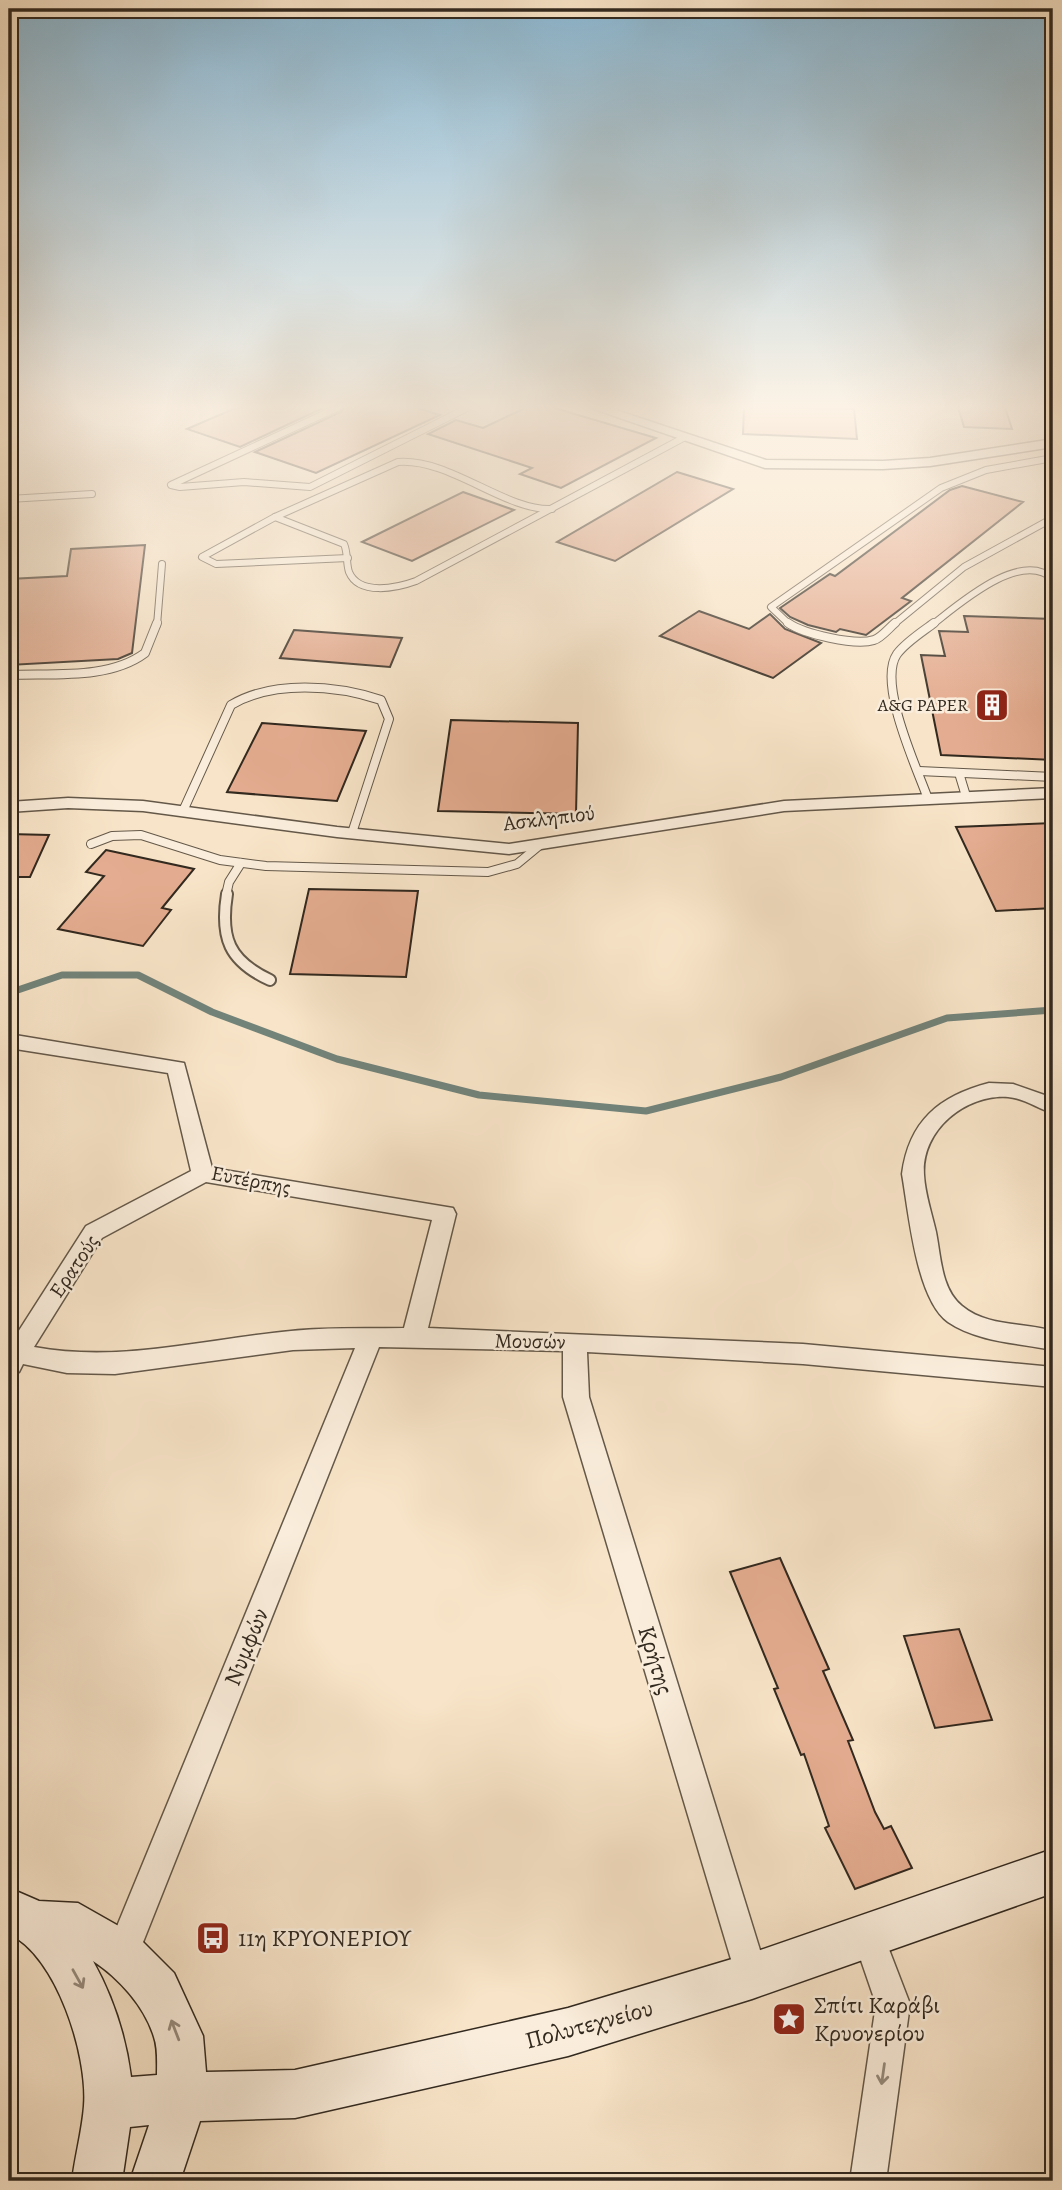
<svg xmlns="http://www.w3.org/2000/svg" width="1062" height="2190" viewBox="0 0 1062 2190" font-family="Alegreya,serif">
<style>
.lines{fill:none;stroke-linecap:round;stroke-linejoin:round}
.stream{stroke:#72837a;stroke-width:7}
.building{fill:#e4ac90;stroke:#32291f;stroke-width:2}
.lane-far2-casing{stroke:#645849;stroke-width:8}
.lane-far1-casing{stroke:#645849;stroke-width:10}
.lane-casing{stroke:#645849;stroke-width:14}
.street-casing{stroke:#645849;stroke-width:3}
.secondary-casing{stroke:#32291f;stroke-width:3}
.lane-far2{stroke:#faeddb;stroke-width:6}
.lane-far1{stroke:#faeddb;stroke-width:8}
.lane{stroke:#faeddb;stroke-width:10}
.street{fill:#faeddb;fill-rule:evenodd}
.secondary{fill:#faeddb;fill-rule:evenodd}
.oneway{stroke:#968b7d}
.labels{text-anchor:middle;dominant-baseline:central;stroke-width:5;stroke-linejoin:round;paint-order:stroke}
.far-poi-label{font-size:18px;fill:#32291f;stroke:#faeddb;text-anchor:end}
.street-label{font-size:21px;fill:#32291f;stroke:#faeddb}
.near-street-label{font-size:24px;fill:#32291f;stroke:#faeddb}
.near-poi-label{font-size:24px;fill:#32291f;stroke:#faeddb;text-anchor:start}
</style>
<rect width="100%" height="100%" fill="#f8e4c8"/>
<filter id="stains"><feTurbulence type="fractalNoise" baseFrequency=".00286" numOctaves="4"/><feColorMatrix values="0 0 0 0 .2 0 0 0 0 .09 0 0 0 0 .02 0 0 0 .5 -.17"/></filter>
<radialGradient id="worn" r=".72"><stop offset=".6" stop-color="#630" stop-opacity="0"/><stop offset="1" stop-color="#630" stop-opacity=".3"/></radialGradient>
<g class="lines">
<polyline class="stream" points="9,993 62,975 138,975 212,1012 337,1059 479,1095 646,1111 781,1077 947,1018 1053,1010"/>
</g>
<g class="building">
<polygon points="238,407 325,407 240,447 187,429"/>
<polygon points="345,407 414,407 440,415 316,473 255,452 341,412"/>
<polygon points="527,407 551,407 656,438 561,488 520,474 532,468 428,434 456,420 483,428"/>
<polygon points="744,407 854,409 857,439 743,434"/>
<polygon points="958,407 1005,407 1012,429 964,427"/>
<polygon points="677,472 733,489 615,561 557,542"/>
<polygon points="962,486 1023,502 902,598 911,601 866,635 840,629 836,632 808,625 790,617 780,608 830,574 835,576 950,490"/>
<polygon points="463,492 514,510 412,561 362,542"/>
<polygon points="145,545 132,653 118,659 9,665 9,579 67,576 71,549"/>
<polygon points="699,611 749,629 770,614 785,629 821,643 773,678 660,636"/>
<polygon points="964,616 1053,619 1053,760 941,755 921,655 945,656 939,631 968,632"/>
<polygon points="294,630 402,638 390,667 280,658"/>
<polygon points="451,720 578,723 576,814 438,811"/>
<polygon points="262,723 366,731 337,801 227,792"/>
<polygon points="1053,823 1053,908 996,911 956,827"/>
<polygon points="9,834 49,835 30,877 9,877"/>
<polygon points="106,850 194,869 162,908 171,910 143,946 58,929 104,876 86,872"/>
<polygon points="309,889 418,891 406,977 290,974"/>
<polygon points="780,1558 829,1669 823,1671 853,1740 848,1741 875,1812 884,1829 891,1826 912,1868 855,1889 825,1828 829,1826 804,1754 801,1755 774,1689 778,1688 730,1572"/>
<polygon points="959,1629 992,1720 935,1728 904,1636"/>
</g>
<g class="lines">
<g class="lane-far2-casing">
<g id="lane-far2">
<polyline points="339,407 171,485 180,487 244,482 310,487 469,407"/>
<polyline points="9,499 92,494"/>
<path d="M275 517 344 544C348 553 346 563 349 572 359 596 397 588 416 581L685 437"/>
<path d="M348 558 216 564 202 557 275 517 398 462C450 458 505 511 552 509"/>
<polyline points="157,625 162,564"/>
<polyline points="790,625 771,607 941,488 986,470 1053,458"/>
<polyline points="893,625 964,567 1053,518"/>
<path d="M932 625C959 604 1021 549 1053 579"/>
</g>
</g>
<g class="lane-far1-casing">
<g id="lane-far1">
<path d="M788 623C804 634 855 646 874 640 881 638 889 628 895 623"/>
<path d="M9 675C52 673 109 680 145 653L157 623"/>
<polyline points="919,771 1053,777"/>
<polyline points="959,773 966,796"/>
<path d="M928 799C917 768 877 683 897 654 906 642 922 632 934 623"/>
<path d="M183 811 231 705C273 680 336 685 381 700L389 719 352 833"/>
<polyline points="91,844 112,836 141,835 220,860 266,866 488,872 517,864 540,845"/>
<polyline points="226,895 229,882 241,863"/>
</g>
</g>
<g class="lane-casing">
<path id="lane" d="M227 894C220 938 229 961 270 980"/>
</g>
<g class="street-casing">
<g id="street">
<polygon points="588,407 607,407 766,460 883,461 930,458 1053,439 1053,447 930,466 883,469 765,468"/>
<polygon points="1053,788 1053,798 784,811 509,854 337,837 143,811 68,808 9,812 9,802 68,798 143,801 337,827 509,844 784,801"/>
<path d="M9 1034 184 1063 212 1168 453 1208 456 1214 428 1328 803 1344 1053 1367V1387L803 1364 587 1352 589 1397 768 1976 764 1988 752 1992 740 1988 736 1976 563 1397V1351L379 1347 134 1965 122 1969 110 1965 106 1953 355 1348 293 1350 115 1374 67 1373 23 1364 19 1372 9 1374V1342L11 1343 86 1226 191 1171 168 1073 9 1048ZM206 1182 432 1220 404 1328C367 1329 328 1327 291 1331 205 1339 121 1363 34 1347L102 1238Z"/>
<path d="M989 1083 1013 1084 1053 1098V1113C1038 1109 1024 1098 1008 1097 966 1094 921 1130 924 1175 925 1194 932 1214 936 1232 941 1257 941 1289 962 1306 987 1327 1023 1322 1053 1331V1347L1047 1349C1014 1343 976 1341 948 1322 916 1299 909 1213 902 1174 909 1121 939 1096 989 1083Z"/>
<polygon points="869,1921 880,1926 910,2004 886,2181 850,2181 876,2004 853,1937 858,1926"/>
</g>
</g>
<g class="secondary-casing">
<path id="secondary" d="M1053 1849V1893L752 1999 568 2056 295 2118 200 2121 180 2181H130L149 2125 130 2127 122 2181H72C75 2156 82 2131 84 2106 88 2056 57 1956 9 1934V1888L39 1901 78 1903 138 1937 174 1973 203 2036 206 2072 295 2070 568 2008 752 1953ZM93 1961C119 1978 145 2007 154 2037 158 2048 157 2063 157 2075L131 2077C126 2037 113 1997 93 1961Z"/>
</g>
<use href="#lane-far2" class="lane-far2"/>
<use href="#lane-far1" class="lane-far1"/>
<use href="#lane" class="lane"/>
<use href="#street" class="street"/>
<use href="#secondary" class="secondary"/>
</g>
<defs><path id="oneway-shaft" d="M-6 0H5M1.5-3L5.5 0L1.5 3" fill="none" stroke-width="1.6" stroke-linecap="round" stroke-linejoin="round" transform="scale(1.75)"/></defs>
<g class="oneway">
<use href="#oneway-shaft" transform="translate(78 1979) rotate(61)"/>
<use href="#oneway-shaft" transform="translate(175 2030) rotate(-111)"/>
<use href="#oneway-shaft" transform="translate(883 2074) rotate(98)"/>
</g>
<linearGradient id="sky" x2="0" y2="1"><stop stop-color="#8ab8d4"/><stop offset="0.57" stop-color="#fcf3e6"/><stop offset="1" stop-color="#fcf3e6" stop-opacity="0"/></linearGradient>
<rect width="1062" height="714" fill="url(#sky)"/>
<defs>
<g id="building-square" transform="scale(1.75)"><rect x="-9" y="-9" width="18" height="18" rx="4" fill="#8f2418" stroke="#faeddb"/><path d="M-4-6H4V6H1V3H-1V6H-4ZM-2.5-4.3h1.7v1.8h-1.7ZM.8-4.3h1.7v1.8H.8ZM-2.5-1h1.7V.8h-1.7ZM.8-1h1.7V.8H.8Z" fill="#fff"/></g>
<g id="bus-square" transform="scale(1.75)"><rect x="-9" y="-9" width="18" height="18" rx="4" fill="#8f2418" stroke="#faeddb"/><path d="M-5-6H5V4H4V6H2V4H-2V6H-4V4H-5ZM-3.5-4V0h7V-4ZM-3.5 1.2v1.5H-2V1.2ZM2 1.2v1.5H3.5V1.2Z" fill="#fff"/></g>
<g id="sight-square" transform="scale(1.75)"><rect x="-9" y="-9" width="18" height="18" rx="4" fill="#8f2418" stroke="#faeddb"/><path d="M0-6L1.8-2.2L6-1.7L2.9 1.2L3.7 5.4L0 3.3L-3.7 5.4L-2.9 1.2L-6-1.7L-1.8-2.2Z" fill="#fff"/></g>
</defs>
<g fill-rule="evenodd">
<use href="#building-square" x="992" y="705"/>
<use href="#bus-square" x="213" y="1938"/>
<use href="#sight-square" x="789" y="2019"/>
</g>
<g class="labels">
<g class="far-poi-label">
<text x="968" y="705">A&amp;G PAPER</text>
</g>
<g class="street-label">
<text transform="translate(549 818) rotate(-7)">Ασκληπιού</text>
<text transform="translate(251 1180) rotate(11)">Ευτέρπης</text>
<text transform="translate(74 1266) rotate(-56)">Ερατούς</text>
<text transform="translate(530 1341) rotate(1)">Μουσών</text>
</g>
<g class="near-street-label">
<text transform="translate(246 1647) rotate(-68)">Νυμφών</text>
<text transform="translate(656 1660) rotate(73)">Κρήτης</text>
<text transform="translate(589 2024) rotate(-15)">Πολυτεχνείου</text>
</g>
<g class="near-poi-label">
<text x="238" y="1938">11η ΚΡΥΟΝΕΡΙΟΥ</text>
<text x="814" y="2005">Σπίτι Καράβι<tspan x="814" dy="28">Κρυονερίου</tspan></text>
</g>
</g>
<rect width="1062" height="2190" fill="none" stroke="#f8e4c8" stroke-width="35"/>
<rect x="10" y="10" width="1041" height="2169" fill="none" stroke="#32291f" stroke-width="3.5"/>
<rect x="18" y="18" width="1027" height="2155" fill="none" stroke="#32291f" stroke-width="2"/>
<rect width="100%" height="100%" filter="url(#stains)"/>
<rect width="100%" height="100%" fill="url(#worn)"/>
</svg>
